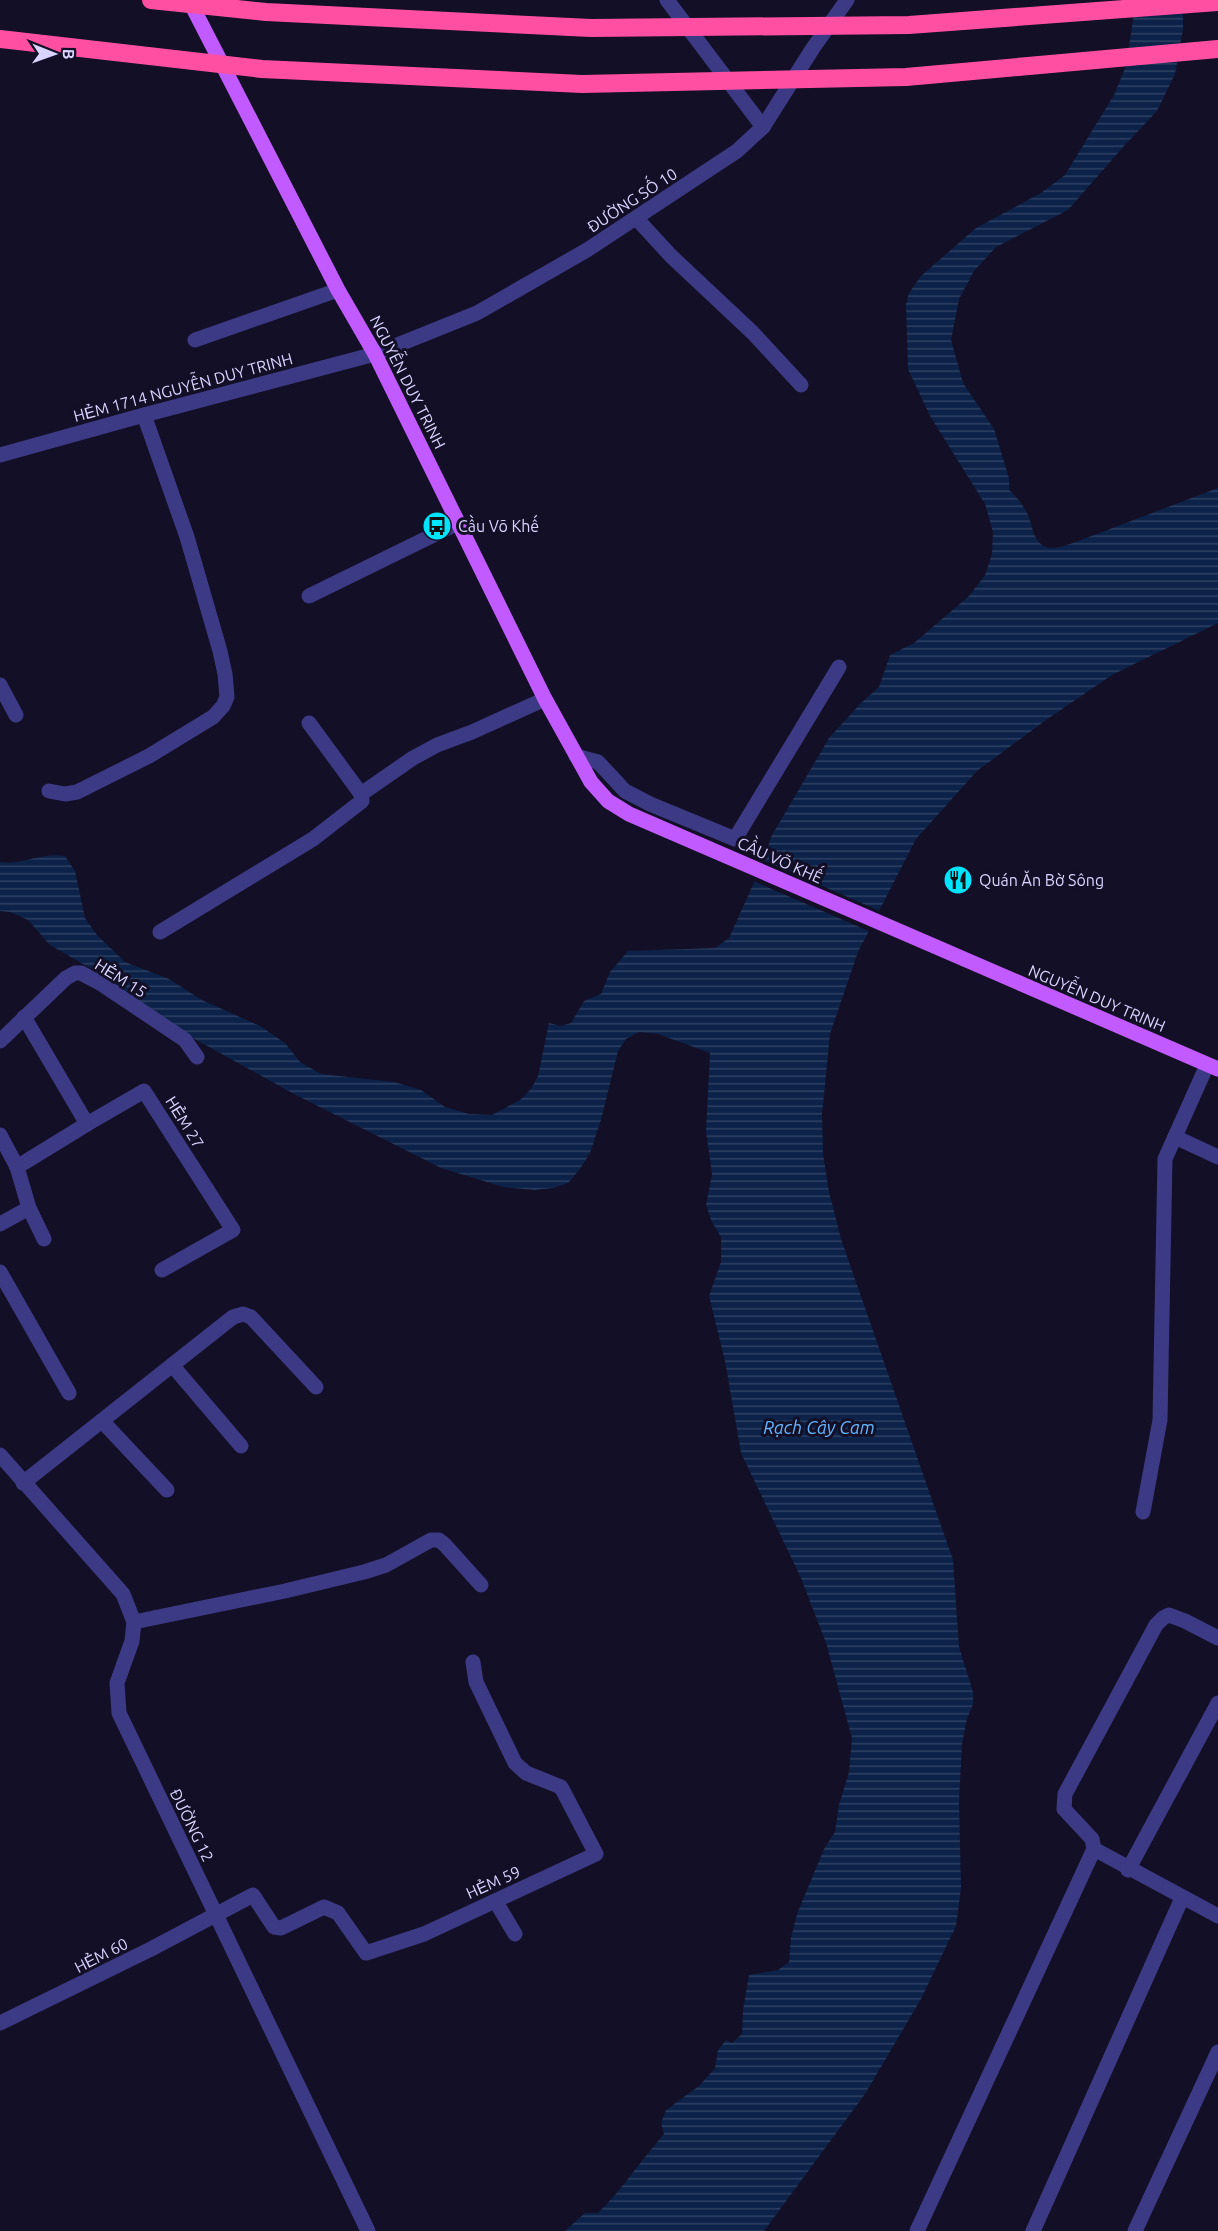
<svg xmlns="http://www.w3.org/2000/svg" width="1218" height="2231" viewBox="0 0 1218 2231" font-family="Ubuntu,sans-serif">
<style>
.water{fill:url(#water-rules)}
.pier{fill:#130f26}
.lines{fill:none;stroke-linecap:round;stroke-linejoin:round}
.minor{stroke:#3d3a85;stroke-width:15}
.major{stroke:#c25bff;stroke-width:15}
.highway-bridge{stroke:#ff4fa3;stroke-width:18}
.labels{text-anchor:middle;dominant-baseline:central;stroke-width:6;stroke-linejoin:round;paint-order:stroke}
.street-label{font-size:16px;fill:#d9d4ff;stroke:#130f26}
.poi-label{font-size:16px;fill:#d9d4ff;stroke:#130f26;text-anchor:start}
.water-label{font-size:18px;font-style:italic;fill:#62b6ff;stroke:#130f26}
</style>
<defs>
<pattern id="water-rules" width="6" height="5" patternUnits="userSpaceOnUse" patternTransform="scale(1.5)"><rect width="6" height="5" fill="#0c2248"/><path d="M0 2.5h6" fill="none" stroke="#2f4163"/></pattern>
</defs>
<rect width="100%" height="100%" fill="#130f26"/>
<path class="water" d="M1136 0 1183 2V29L1175 74 1157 111 1124 146 1068 210 996 247 974 271 959 299 951 340 963 383 994 429 1009 478V490C1017 497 1022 504 1027 513 1033 524 1032 544 1049 548 1056 549 1066 545 1073 543L1218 488V623L1112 675 1046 720 977 771 916 839 858 952 830 1034 822 1114 823 1154 829 1192 841 1239 953 1560 959 1647 973 1692V1704L967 1719 962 1744 959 1801 961 1888 956 1926 921 1999 865 2094 764 2231H565L585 2213H598C623 2189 641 2160 664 2134L661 2123 666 2110 699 2086 715 2068 718 2050 726 2040 732 2043 742 2034 743 2010 749 1975 778 1970 789 1962 791 1938 797 1914 824 1849 835 1832 839 1805 849 1772 852 1738 826 1643 801 1578 741 1453 725 1361 709 1296 721 1262V1237L712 1222 706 1205 712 1174 706 1131 710 1053 658 1034 639 1032 626 1039 618 1051 601 1120 590 1153 580 1169 568 1183 553 1188 535 1190 503 1187 441 1168 296 1095 191 1037 90 968 50 945 28 920 10 912 0 911V862C22 865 44 852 65 856L75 871 85 918 97 935 125 962 169 979 202 1000 260 1026 285 1043 300 1062 321 1074 394 1082 421 1090 445 1107 469 1114 492 1115 520 1100 531 1089 538 1076 549 1023 561 1026 571 1023 584 1001 601 994 610 972 628 951 715 948 729 938 761 867 771 837 829 738 861 703 879 687 890 655 914 643 969 596 985 575 992 554 993 532 985 504 930 416 908 369 906 304 909 293 921 276 976 228 1041 193 1065 175 1114 95 1126 66Z"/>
<polygon class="pier" points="760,859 882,912 871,932 751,880"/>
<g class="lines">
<g class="minor">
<polyline points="667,0 763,127"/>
<polyline points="637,219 671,256 753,333 801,385"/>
<polyline points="195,340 338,290"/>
<polyline points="0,455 144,415 375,354 477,313 587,250 737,151 763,127 813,48 847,0"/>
<polyline points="309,596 458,523"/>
<polyline points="0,685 16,715"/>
<polyline points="309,723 361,794 413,758 437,745 472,732 545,699"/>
<polyline points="576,756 598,762 625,791 650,804 735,839 839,667"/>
<polyline points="49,791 65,794 77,792 149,756 213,717 223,706 227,697 225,674 220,651 187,537 144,415"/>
<polyline points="160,932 313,839 362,801 361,794"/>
<polyline points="24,1017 87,1124"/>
<polyline points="0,1041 66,978 75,973 81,973 100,983 185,1040 197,1057"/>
<polyline points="0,1135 17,1167"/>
<polyline points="1175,1137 1218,1157"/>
<polyline points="29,1208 44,1239"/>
<polyline points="0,1224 29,1208 17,1167 87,1124 144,1091 233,1230 162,1270"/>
<polyline points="0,1272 69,1393"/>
<polyline points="172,1365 241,1446"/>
<polyline points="102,1421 167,1490"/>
<polyline points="0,1455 123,1594 134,1622 132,1641 117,1683 119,1713 368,2231"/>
<polyline points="23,1483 233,1317 243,1314 251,1317 316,1387"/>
<polyline points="1143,1512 1160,1420 1165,1159 1207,1065"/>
<polyline points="134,1622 285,1591 364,1572 386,1565 431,1540 439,1540 445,1545 481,1585"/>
<polyline points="1094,1849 1218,1916"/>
<polyline points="1128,1870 1218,1703"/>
<polyline points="496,1902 515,1934"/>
<polyline points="0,2023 151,1949 253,1895 274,1927 281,1928 324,1907 338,1913 366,1953 424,1934 596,1854 561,1787 526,1773 515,1763 476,1682 473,1662"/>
<polyline points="917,2231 1094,1849 1092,1839 1064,1809 1065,1794 1156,1625 1163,1618 1169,1615 1185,1621 1218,1638"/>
<polyline points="1033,2231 1182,1898"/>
<polyline points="1135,2231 1218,2052"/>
</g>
<polyline class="major" points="189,0 338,290 375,354 545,699 591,782 608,801 629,814 1218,1069"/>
<g class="highway-bridge">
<polyline points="151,0 266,12 591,28 909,25 1218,2"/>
<polyline points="0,39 262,69 582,84 906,77 1218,49"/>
</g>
</g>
<defs>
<g id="bus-disc" transform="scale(1.5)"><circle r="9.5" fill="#00e5ff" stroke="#130f26"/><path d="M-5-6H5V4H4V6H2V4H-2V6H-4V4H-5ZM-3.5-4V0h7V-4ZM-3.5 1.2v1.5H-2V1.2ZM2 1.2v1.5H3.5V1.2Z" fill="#111"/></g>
<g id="restaurant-disc" transform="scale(1.5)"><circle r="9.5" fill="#00e5ff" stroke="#130f26"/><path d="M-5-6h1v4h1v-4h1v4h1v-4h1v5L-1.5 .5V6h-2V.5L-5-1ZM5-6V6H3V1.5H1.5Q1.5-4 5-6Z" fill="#111"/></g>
</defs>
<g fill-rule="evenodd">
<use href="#bus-disc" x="437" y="526"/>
<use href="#restaurant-disc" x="958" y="880"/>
</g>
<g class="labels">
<g class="street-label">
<text transform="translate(632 200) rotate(-33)">ĐƯỜNG SỐ 10</text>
<text transform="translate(408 382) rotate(63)">NGUYỄN DUY TRINH</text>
<text transform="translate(183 387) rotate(-15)">HẺM 1714 NGUYỄN DUY TRINH</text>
<text transform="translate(780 860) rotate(24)">CẦU VÕ KHẾ</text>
<text transform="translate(121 978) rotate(32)">HẺM 15</text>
<text transform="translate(1097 998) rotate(23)">NGUYỄN DUY TRINH</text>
<text transform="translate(185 1122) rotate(58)">HẺM 27</text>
<text transform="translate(192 1825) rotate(64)">ĐƯỜNG 12</text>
<text transform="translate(493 1882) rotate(-24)">HẺM 59</text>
<text transform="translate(101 1955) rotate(-27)">HẺM 60</text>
</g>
<g class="poi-label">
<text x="458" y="526">Cầu Võ Khế</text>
<text x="979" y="880">Quán Ăn Bờ Sông</text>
</g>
<g class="water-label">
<text x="819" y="1427">Rạch Cây Cam</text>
</g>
</g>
<g transform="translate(54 54) rotate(91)" stroke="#130f26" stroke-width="4.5" paint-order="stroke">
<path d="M0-4.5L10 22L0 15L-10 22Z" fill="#d9d4ff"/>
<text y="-9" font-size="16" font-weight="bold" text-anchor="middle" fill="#d9d4ff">B</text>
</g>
</svg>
